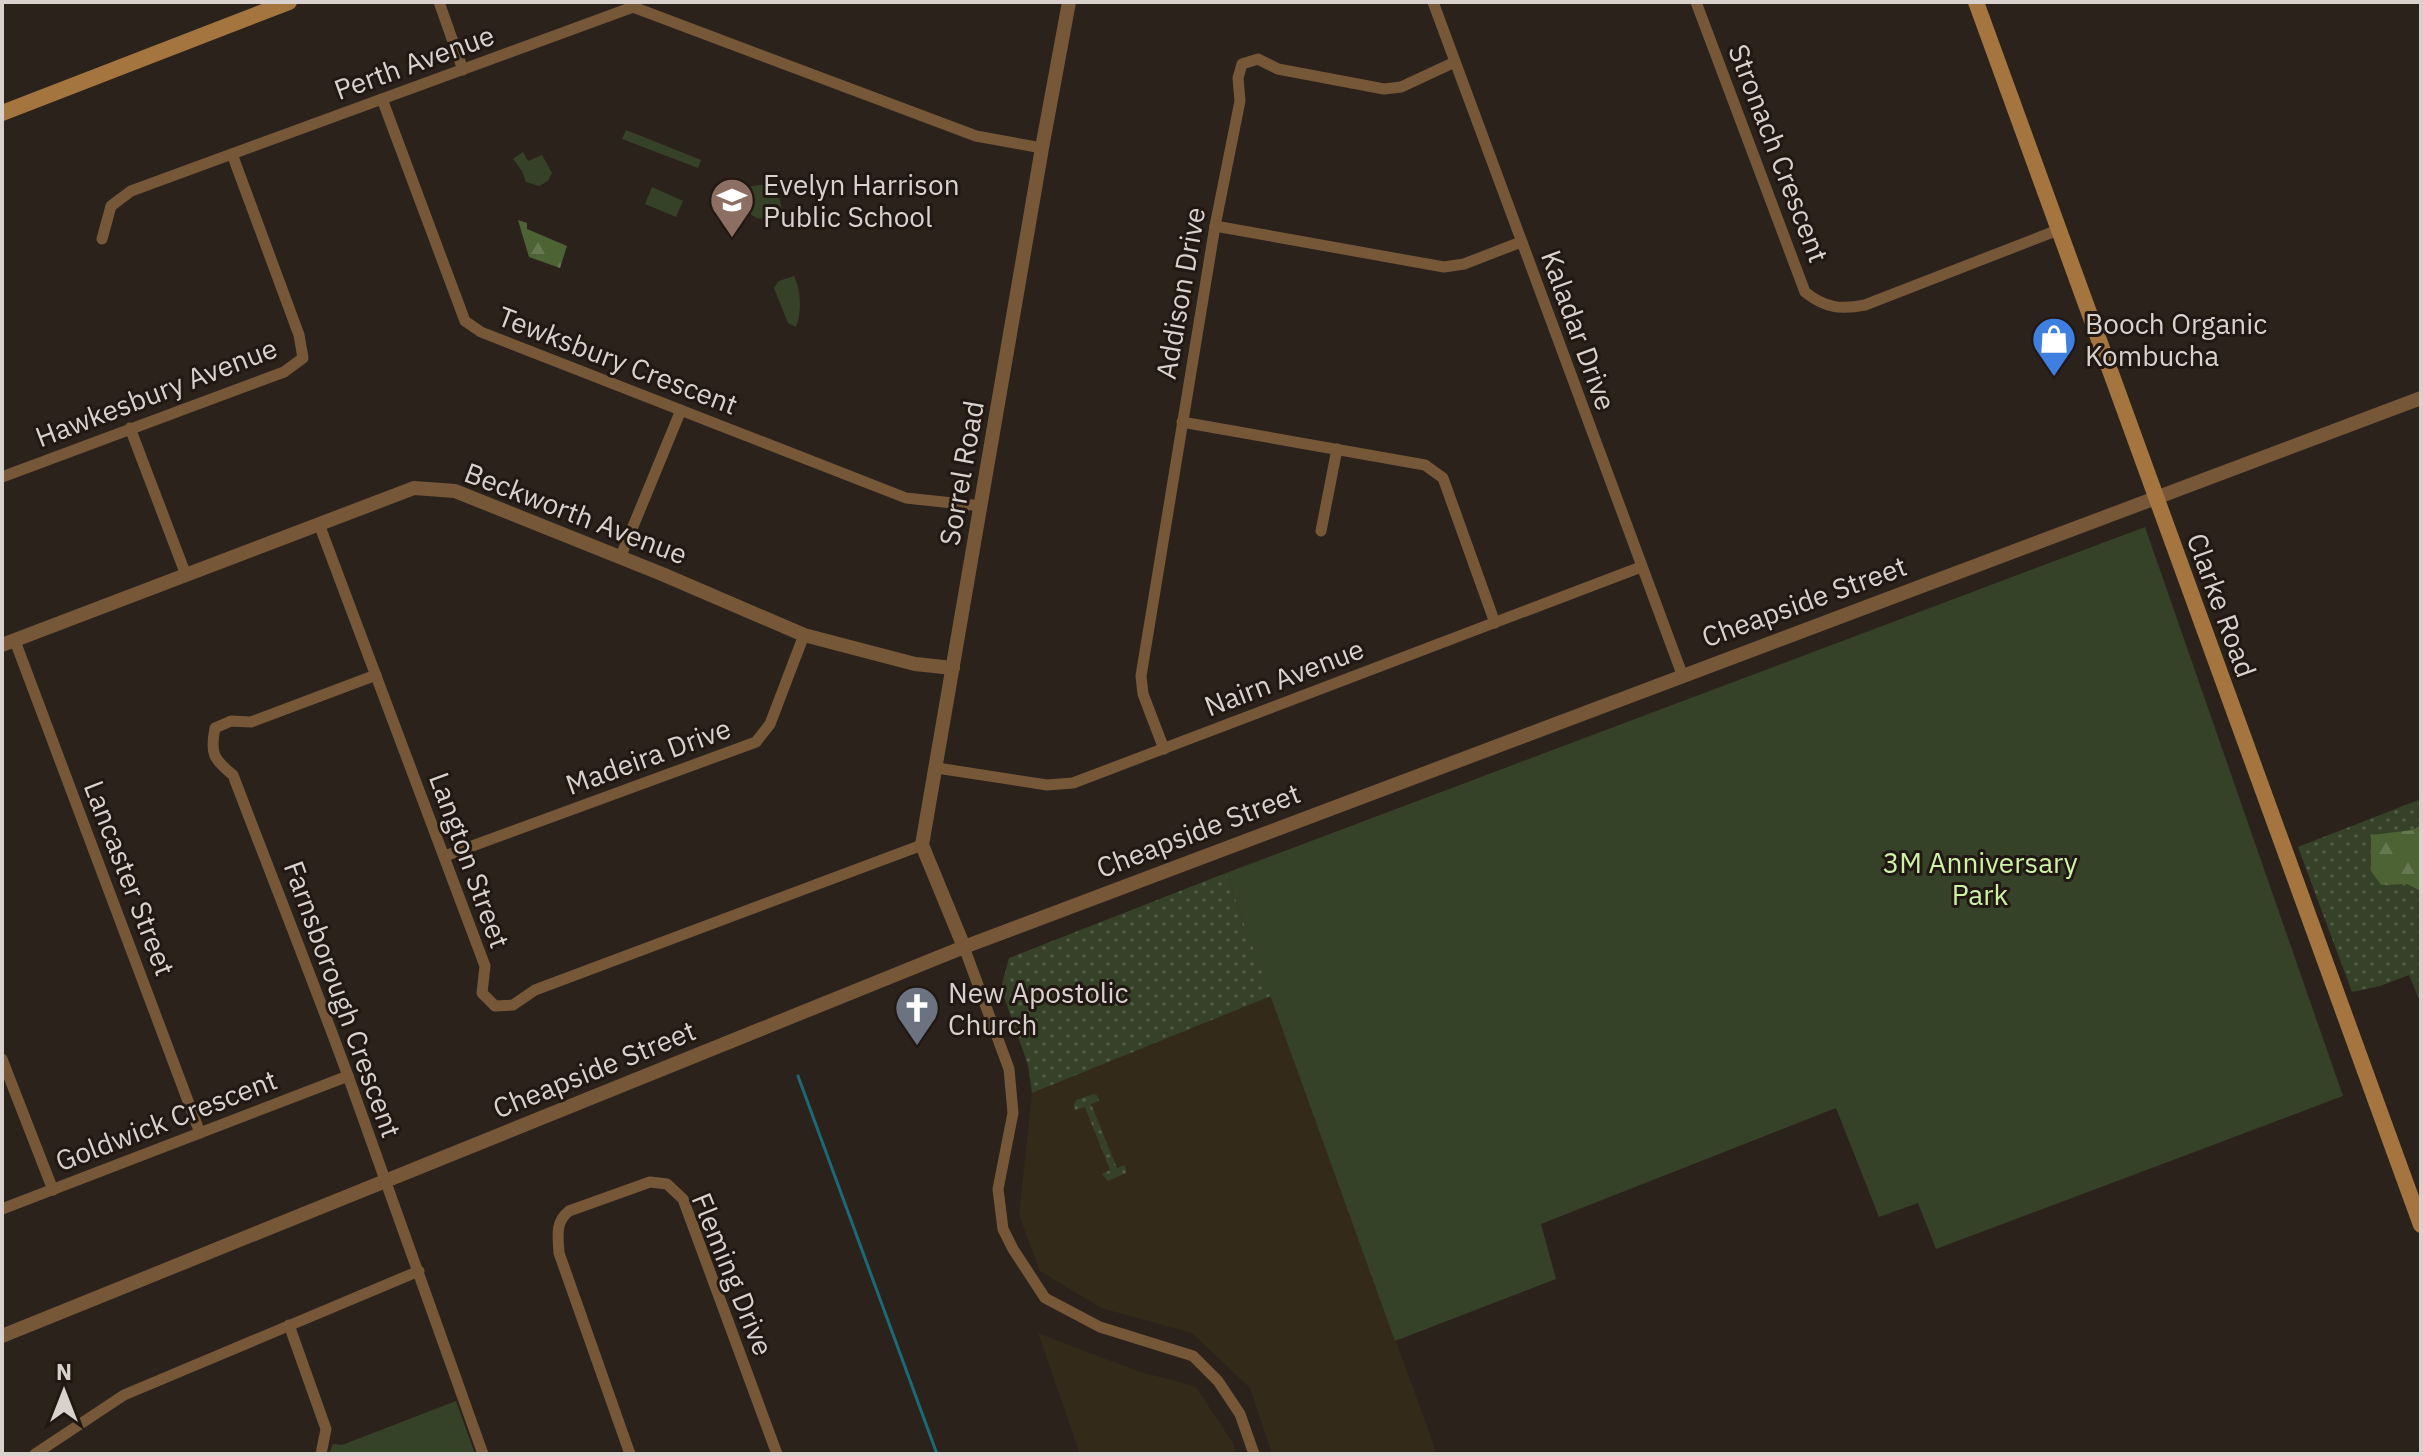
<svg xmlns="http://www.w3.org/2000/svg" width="2423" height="1456" viewBox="0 0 2423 1456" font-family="'IBM Plex Sans',sans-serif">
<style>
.commercial{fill:#332a1a}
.grass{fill:url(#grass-dots)}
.forest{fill:url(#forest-firs)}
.green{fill:#364228}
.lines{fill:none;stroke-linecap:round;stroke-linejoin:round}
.stream{stroke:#1b6979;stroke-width:3}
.minor{stroke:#765838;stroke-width:11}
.tertiary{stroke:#765838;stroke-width:14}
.secondary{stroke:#a4753f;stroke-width:16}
.labels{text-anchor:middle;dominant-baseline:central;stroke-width:6;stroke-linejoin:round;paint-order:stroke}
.street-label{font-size:28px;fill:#d8d1cd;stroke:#221813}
.poi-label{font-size:28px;fill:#d8d1cd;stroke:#221813;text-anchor:start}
.park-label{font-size:28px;fill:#cdf1a5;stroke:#221813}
</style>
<defs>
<pattern id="grass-dots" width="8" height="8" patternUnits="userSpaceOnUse" patternTransform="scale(2)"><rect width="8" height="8" fill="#364228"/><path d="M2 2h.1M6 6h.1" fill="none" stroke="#525c46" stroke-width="1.8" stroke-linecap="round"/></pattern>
<pattern id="forest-firs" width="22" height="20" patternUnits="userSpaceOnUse" patternTransform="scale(2)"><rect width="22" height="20" fill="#4d6333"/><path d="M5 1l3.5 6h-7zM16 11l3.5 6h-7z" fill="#66784f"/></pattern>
</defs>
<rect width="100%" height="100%" fill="#2c221c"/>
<g class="commercial">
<polygon points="1271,996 1437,1454 1272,1454 1250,1388 1192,1333 1101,1308 1040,1271 1019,1215 1032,1093"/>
<polygon points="1038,1333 1137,1371 1195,1386 1233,1443 1237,1454 1080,1454"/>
</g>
<g class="grass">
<polygon points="2421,799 2421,1004 2409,975 2380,986 2352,992 2298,847"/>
<polygon points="1226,873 1271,996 1032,1093 1028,1065 1001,988 1009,958"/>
<polygon points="1094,1094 1098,1096 1099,1101 1091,1104 1117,1168 1125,1165 1126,1173 1108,1181 1102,1174 1110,1170 1085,1107 1075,1110 1074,1105 1076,1100"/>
</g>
<g class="forest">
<polygon points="518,220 527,223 527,229 567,246 560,268 529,257"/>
<polygon points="2421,825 2421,891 2407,884 2381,885 2371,871 2371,835 2413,830"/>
</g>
<g class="green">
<polygon points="626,130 701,160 698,168 622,139"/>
<polygon points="523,152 528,161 542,155 552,173 548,181 539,186 526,182 522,171 513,159"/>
<path d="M768 184C777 193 783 200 781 214 758 220 757 223 742 204L738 205 734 197 736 188Z"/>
<polygon points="652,187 683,201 676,217 645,204"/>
<path d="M794 276C801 290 802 313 796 327L788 323 774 288 779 281Z"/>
<polygon points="2145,527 2343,1096 1936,1249 1918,1203 1879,1217 1836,1108 1541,1224 1556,1279 1395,1341 1226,873"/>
<polygon points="456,1401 475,1454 329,1454 333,1444 342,1445"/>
</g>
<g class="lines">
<polyline class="stream" points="798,1076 937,1454"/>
<g class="minor">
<polyline points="439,2 463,70"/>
<polyline points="1433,2 1682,674"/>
<path d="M1696 2 1805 292C1825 308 1841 310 1865 305L2058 230"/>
<polyline points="382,99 465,321 481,332 906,498 981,506"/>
<polyline points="1215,226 1444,267 1464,264 1521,242"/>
<polyline points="102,239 111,206 131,191 633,7 976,136 1042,148"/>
<polyline points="1182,422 1425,465 1443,478 1495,623"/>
<polyline points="130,428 186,575"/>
<polyline points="2,477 284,372 303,358 299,335 232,154"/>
<polyline points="319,524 485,966 482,993 495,1006 513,1005 535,990 922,845"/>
<polyline points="1321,531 1337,449"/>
<polyline points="620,558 681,410"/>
<polyline points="15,641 200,1133"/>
<path d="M376 675 251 722 231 721 215 728C210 753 213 759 233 775 271 875 311 975 348 1076 394 1202 437 1328 483 1454"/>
<polyline points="1164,749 1143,694 1141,676 1215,226 1240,101 1238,78 1242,64 1258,59 1278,69 1384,89 1401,87 1455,62"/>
<polyline points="937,768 1047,785 1073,783 1641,567"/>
<polyline points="445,856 756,742 770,724 804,635"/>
<polyline points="964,947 1009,1069 1013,1113 998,1189 1003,1229 1013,1249 1045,1298 1100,1327 1193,1356 1218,1381 1240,1414 1254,1454"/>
<polyline points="2,1059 53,1190"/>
<polyline points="2,1209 348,1076"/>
<polyline points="289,1325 326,1429 321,1454"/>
<polyline points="35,1454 124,1395 419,1271"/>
<path d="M630 1454 559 1253C558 1236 555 1222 569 1211L650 1182 667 1184 683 1199 777 1454"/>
</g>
<g class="tertiary">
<polyline points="2,645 414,488 455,491 662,574 804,635 915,664 953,668"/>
<polyline points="964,947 922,845 1042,148 1069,2"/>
<polyline points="2,1336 964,947 2421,398"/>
</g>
<g class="secondary">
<polyline points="1976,2 2421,1225"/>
<polyline points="2,113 289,2"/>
</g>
</g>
<defs>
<g id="school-pin" transform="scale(2.3)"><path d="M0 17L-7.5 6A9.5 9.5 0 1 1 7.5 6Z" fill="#8d6e63" stroke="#221813"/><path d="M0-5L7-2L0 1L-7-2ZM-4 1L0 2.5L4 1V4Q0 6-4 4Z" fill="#fff"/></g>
<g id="shop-pin" transform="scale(2.3)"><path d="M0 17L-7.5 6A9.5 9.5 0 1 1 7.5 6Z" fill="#3f7fe0" stroke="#221813"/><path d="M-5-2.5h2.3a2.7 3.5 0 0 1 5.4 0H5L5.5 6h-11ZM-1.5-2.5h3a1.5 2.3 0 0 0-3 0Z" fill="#fff"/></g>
<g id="church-pin" transform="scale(2.3)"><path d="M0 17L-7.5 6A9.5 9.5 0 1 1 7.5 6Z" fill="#6b7280" stroke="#221813"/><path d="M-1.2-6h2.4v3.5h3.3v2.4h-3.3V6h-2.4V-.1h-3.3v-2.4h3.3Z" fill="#fff"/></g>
</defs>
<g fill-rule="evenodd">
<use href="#school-pin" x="732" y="200"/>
<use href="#shop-pin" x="2054" y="339"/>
<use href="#church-pin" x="917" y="1008"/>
</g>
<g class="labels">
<g class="street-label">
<text transform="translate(414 62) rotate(-20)">Perth Avenue</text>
<text transform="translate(1779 153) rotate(69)">Stronach Crescent</text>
<text transform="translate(1180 293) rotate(-80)">Addison Drive</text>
<text transform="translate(1579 330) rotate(70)">Kaladar Drive</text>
<text transform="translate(618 360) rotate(21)">Tewksbury Crescent</text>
<text transform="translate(156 392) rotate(-21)">Hawkesbury Avenue</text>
<text transform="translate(961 473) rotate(-80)">Sorrel Road</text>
<text transform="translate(576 513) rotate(21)">Beckworth Avenue</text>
<text transform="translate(1804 601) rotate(-20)">Cheapside Street</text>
<text transform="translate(2222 605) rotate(70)">Clarke Road</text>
<text transform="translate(1284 677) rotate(-21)">Nairn Avenue</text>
<text transform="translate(648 756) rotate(-20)">Madeira Drive</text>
<text transform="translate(1198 830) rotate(-21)">Cheapside Street</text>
<text transform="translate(470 860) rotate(70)">Langton Street</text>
<text transform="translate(130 878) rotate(69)">Lancaster Street</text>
<text transform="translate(343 999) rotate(70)">Farnsborough Crescent</text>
<text transform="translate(594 1069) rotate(-22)">Cheapside Street</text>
<text transform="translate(166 1120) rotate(-21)">Goldwick Crescent</text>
<text transform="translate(733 1274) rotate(68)">Fleming Drive</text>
</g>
<g class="poi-label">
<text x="763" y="184">Evelyn Harrison<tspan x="763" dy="32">Public School</tspan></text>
<text x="2085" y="323">Booch Organic<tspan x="2085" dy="32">Kombucha</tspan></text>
<text x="948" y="992">New Apostolic<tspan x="948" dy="32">Church</tspan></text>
</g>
<g class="park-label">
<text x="1980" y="862">3M Anniversary<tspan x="1980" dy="32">Park</tspan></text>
</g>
</g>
<rect width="2423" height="1456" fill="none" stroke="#d8d1cd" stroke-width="8"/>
<g transform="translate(64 1392)" stroke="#221813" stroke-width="6" paint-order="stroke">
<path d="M0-6L14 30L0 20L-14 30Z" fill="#d8d1cd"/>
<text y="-12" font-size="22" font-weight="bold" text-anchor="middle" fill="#d8d1cd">N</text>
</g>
</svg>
